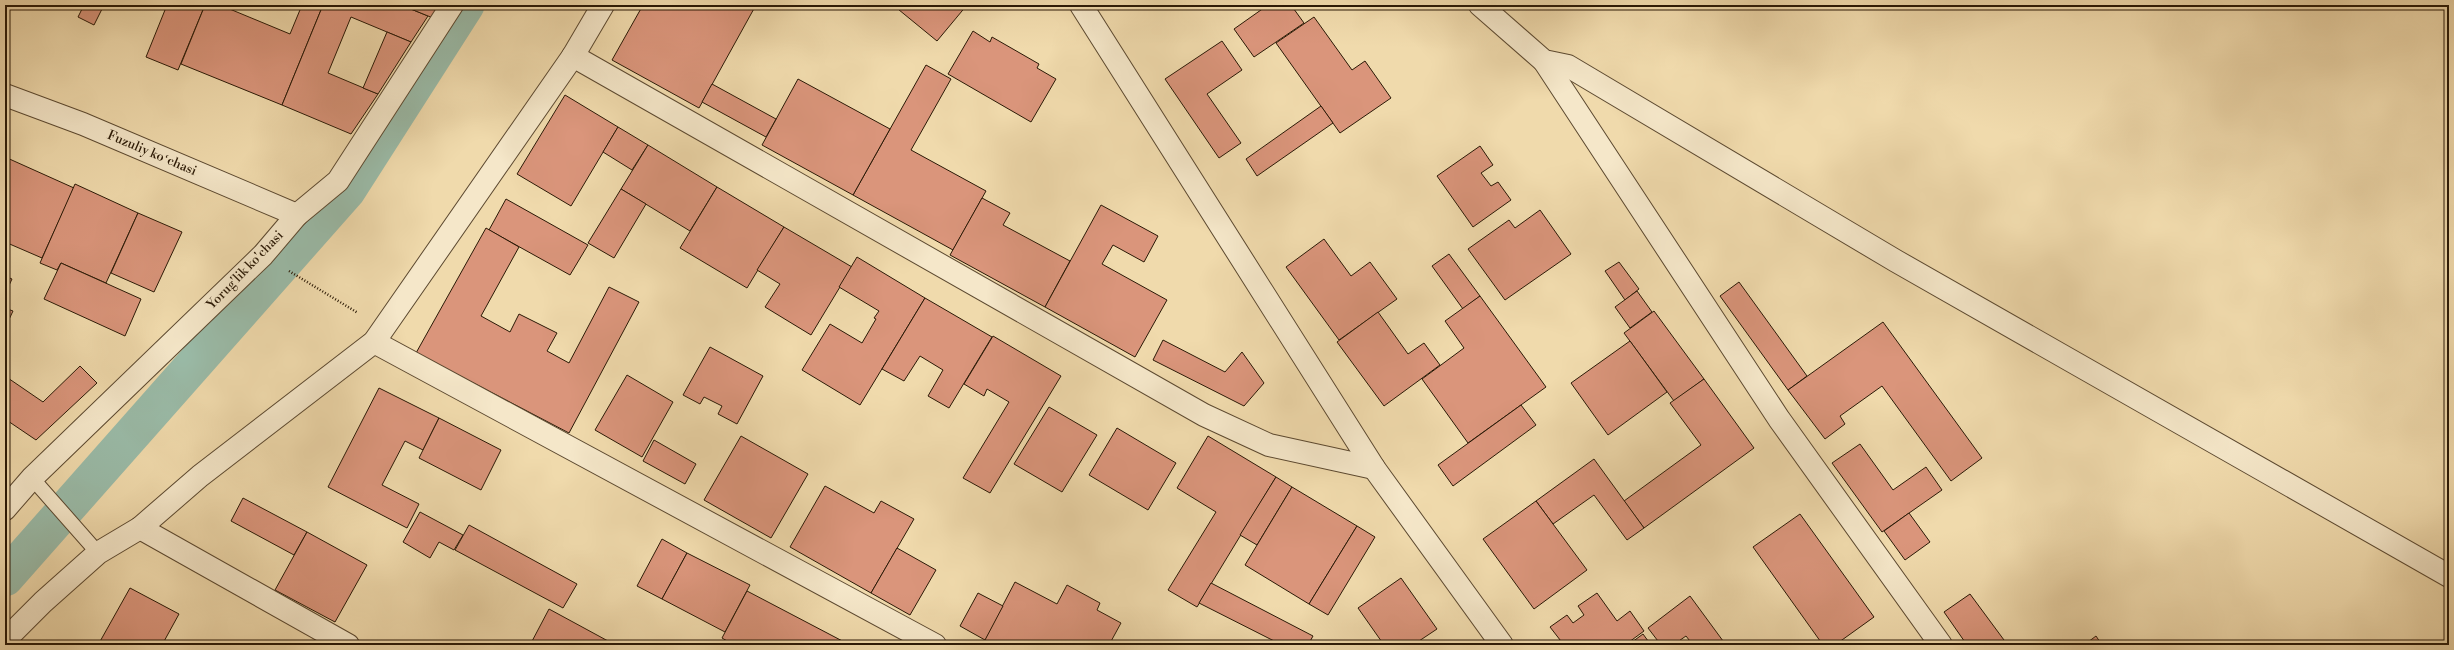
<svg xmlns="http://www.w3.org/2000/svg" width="2454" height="650" viewBox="0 0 2454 650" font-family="'Libre Bodoni',serif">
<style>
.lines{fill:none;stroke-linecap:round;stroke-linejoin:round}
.canal{stroke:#9abba8;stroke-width:37}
.building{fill:#da957b;stroke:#2a1906}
.service-casing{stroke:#5c4930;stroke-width:16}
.minor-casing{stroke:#5c4930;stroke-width:24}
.path{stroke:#2a1906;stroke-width:2.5;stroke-dasharray:1 2;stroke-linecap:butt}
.service{stroke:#f5e7c9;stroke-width:14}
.minor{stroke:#f5e7c9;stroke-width:22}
.labels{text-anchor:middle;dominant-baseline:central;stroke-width:3.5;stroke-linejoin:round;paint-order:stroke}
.street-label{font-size:13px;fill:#2a1906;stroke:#f5e7c9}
</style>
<rect width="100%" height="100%" fill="#f0daac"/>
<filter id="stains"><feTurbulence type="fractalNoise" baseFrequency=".005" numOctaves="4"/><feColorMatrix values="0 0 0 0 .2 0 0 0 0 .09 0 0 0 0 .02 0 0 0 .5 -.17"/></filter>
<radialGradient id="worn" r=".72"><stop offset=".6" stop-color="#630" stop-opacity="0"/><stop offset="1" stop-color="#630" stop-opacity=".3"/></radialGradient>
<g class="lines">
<polyline class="canal" points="5,578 347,191 466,5"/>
</g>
<g class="building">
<polygon points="84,5 104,5 94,25 78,17"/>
<polygon points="167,5 205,5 178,70 146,57"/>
<polygon points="205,5 220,5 290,34 302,5 323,5 282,105 181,64"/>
<polygon points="323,5 401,5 428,16 411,42 351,17 328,73 378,94 351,134 282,105"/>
<polygon points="401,5 438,5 433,18"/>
<polygon points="643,5 756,5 699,108 612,60"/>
<polygon points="893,5 967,5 937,41"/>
<polygon points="1268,5 1291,5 1304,23 1254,57 1234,29"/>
<polygon points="1314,17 1352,70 1365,61 1391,98 1340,133 1276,43"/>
<polygon points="973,31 990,42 992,37 1039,64 1037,68 1056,79 1031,122 948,74"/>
<polygon points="387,32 411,42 378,94 363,88"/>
<polygon points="1222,41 1242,70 1207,94 1241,143 1219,158 1165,79"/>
<polygon points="926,65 951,79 911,150 986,191 953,250 853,195"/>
<polygon points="798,79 890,129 853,195 762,145"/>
<polygon points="712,84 776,119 766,137 702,102"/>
<polygon points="565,95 618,127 571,206 517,174"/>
<polygon points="1321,106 1333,123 1257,176 1246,159"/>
<polygon points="618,127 648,145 632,170 603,152"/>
<polygon points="648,145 717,187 690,231 621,189"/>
<polygon points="1480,146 1493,165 1481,173 1491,186 1498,182 1511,200 1473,227 1437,176"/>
<polygon points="5,157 74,188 42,258 5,242"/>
<polygon points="75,184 138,213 106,283 61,263 57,270 40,263"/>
<polygon points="717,187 784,227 747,288 680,248"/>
<polygon points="621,189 646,204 614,258 588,243"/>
<polygon points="982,198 1010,213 1003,225 1070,261 1045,307 950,255"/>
<polygon points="506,199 588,245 570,275 489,230"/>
<polygon points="1101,205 1158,236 1144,262 1113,245 1102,264 1167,300 1135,357 1045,307"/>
<polygon points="1540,210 1571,254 1505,300 1468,249 1509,220 1515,228"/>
<polygon points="138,213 182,232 154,292 111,273"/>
<polygon points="784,227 852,267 811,335 765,307 780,284 757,270"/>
<polygon points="486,228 519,247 481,316 510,332 519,314 557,333 547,351 569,363 609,287 639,302 569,433 416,353"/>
<polygon points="1324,239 1351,276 1370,262 1397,299 1339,340 1286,267"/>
<polygon points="1449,254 1480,296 1463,309 1432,266"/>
<polygon points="857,257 925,298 860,405 802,370 830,324 862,343 876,319 874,318 879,311 839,287"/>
<polygon points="1619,262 1639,289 1625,300 1605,271"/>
<polygon points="61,263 141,299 125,336 44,299"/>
<polygon points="5,276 12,279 5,294"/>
<polygon points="1739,282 1807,376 1788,390 1720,296"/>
<polygon points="1637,291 1652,312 1630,328 1615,307"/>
<polygon points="1480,296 1546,387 1468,443 1422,379 1464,348 1445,321"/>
<polygon points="925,298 992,337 949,408 928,396 943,370 920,356 904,381 882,369"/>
<polygon points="5,308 13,311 5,328"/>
<polygon points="1654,311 1704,379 1674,401 1624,333"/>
<polygon points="1378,312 1408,354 1424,343 1440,365 1384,406 1337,342"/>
<polygon points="1883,322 1982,458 1951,481 1882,386 1840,416 1845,424 1825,439 1788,390"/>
<polygon points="993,336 1061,376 990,493 963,478 1009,402 987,389 984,396 964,384"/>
<polygon points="1163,340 1225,372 1242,352 1264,383 1244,406 1153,360"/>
<polygon points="1630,341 1667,392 1608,435 1571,383"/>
<polygon points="710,347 763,376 737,424 718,414 722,406 704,397 700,404 683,395"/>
<polygon points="80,366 97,383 36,440 5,419 5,376 43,402"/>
<polygon points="627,375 673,402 642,457 595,430"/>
<polygon points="1704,379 1754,448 1644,528 1624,501 1701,445 1670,403"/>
<polygon points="379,388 439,418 423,450 405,441 382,485 419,504 407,528 328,487"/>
<polygon points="1521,405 1536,425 1453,486 1438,465"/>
<polygon points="1049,407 1097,435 1062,492 1014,464"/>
<polygon points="439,418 501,450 481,490 419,458"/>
<polygon points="1117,428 1176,463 1148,510 1089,475"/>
<polygon points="741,436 808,474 771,538 704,500"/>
<polygon points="1208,436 1276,477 1197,607 1168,590 1216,512 1177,488"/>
<polygon points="654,440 696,464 685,484 643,461"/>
<polygon points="1860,444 1893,490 1926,467 1942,490 1882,532 1832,463"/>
<polygon points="1594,459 1644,528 1627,540 1594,495 1553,524 1536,501"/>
<polygon points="1276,477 1292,487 1257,545 1240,535"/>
<polygon points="825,486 874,513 881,501 914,519 871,593 790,547"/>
<polygon points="1292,487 1357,526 1309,604 1245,565"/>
<polygon points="243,498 307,532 294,555 231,521"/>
<polygon points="1536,501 1587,570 1534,609 1483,539"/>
<polygon points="420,512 463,535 454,550 439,542 430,558 403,542"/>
<polygon points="1909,513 1930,542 1905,560 1884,531"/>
<polygon points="1800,514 1874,617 1835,645 1823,645 1753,547"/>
<polygon points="469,525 577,584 563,608 455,550"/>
<polygon points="1357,526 1375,537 1328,615 1309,604"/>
<polygon points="307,532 367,565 335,622 275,590"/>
<polygon points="662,539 687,553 662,599 637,586"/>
<polygon points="897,548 936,570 910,615 871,593"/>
<polygon points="687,553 750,585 725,632 662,599"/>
<polygon points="1401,578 1437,629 1413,645 1384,645 1358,608"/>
<polygon points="1015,582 1057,604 1067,585 1100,603 1097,610 1121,623 1109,645 982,645"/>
<polygon points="1211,583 1313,636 1308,645 1282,645 1199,603"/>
<polygon points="130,588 179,614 162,645 98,645"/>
<polygon points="747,591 850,645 734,645 722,638"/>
<polygon points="978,593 1003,606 985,640 960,626"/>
<polygon points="1597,593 1617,621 1630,611 1644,631 1625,645 1564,645 1550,627 1567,615 1573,623 1584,615 1578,606"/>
<polygon points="1970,594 2004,640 1997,645 1967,645 1944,612"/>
<polygon points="1690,596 1726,645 1693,645 1686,636 1673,645 1661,645 1648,628"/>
<polygon points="549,609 608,641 606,645 530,645"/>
<polygon points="1643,634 1651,645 1628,645"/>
<polygon points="2096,636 2102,645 2084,645"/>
<polygon points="608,641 616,645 606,645"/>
</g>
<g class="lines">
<g class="service-casing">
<polyline id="service" points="32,478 98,553"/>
</g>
<g class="minor-casing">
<g id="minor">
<polyline points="1081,5 1374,468 1502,645"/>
<polyline points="1480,5 1544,61 1568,66 1896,261 2449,576"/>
<polyline points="573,56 1204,415 1269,445 1374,468"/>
<polyline points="1544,61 1779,419 1941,645"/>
<polyline points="5,95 83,124 297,215"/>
<polyline points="374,342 935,645"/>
<polyline points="5,509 32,478 263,255 297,215 338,181 452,5"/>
<polyline points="140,528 348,645"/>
<polyline points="5,640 43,602 98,553 140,528 200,476 374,342 573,56 603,5"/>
</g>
</g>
<polyline class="path" points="289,271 358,313"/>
<use href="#service" class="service"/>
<use href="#minor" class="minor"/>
</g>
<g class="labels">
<g class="street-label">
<text transform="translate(152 153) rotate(23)">Fuzuliy koʻchasi</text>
<text transform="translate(245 270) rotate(-46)">Yorug'lik ko'chasi</text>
</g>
</g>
<rect width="2454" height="650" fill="none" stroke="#f0daac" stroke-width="20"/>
<rect x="6" y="6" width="2442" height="638" fill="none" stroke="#2a1906" stroke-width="2"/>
<rect x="10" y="10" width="2434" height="630" fill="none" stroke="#2a1906"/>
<rect width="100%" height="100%" filter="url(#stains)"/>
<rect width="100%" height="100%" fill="url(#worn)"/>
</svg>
